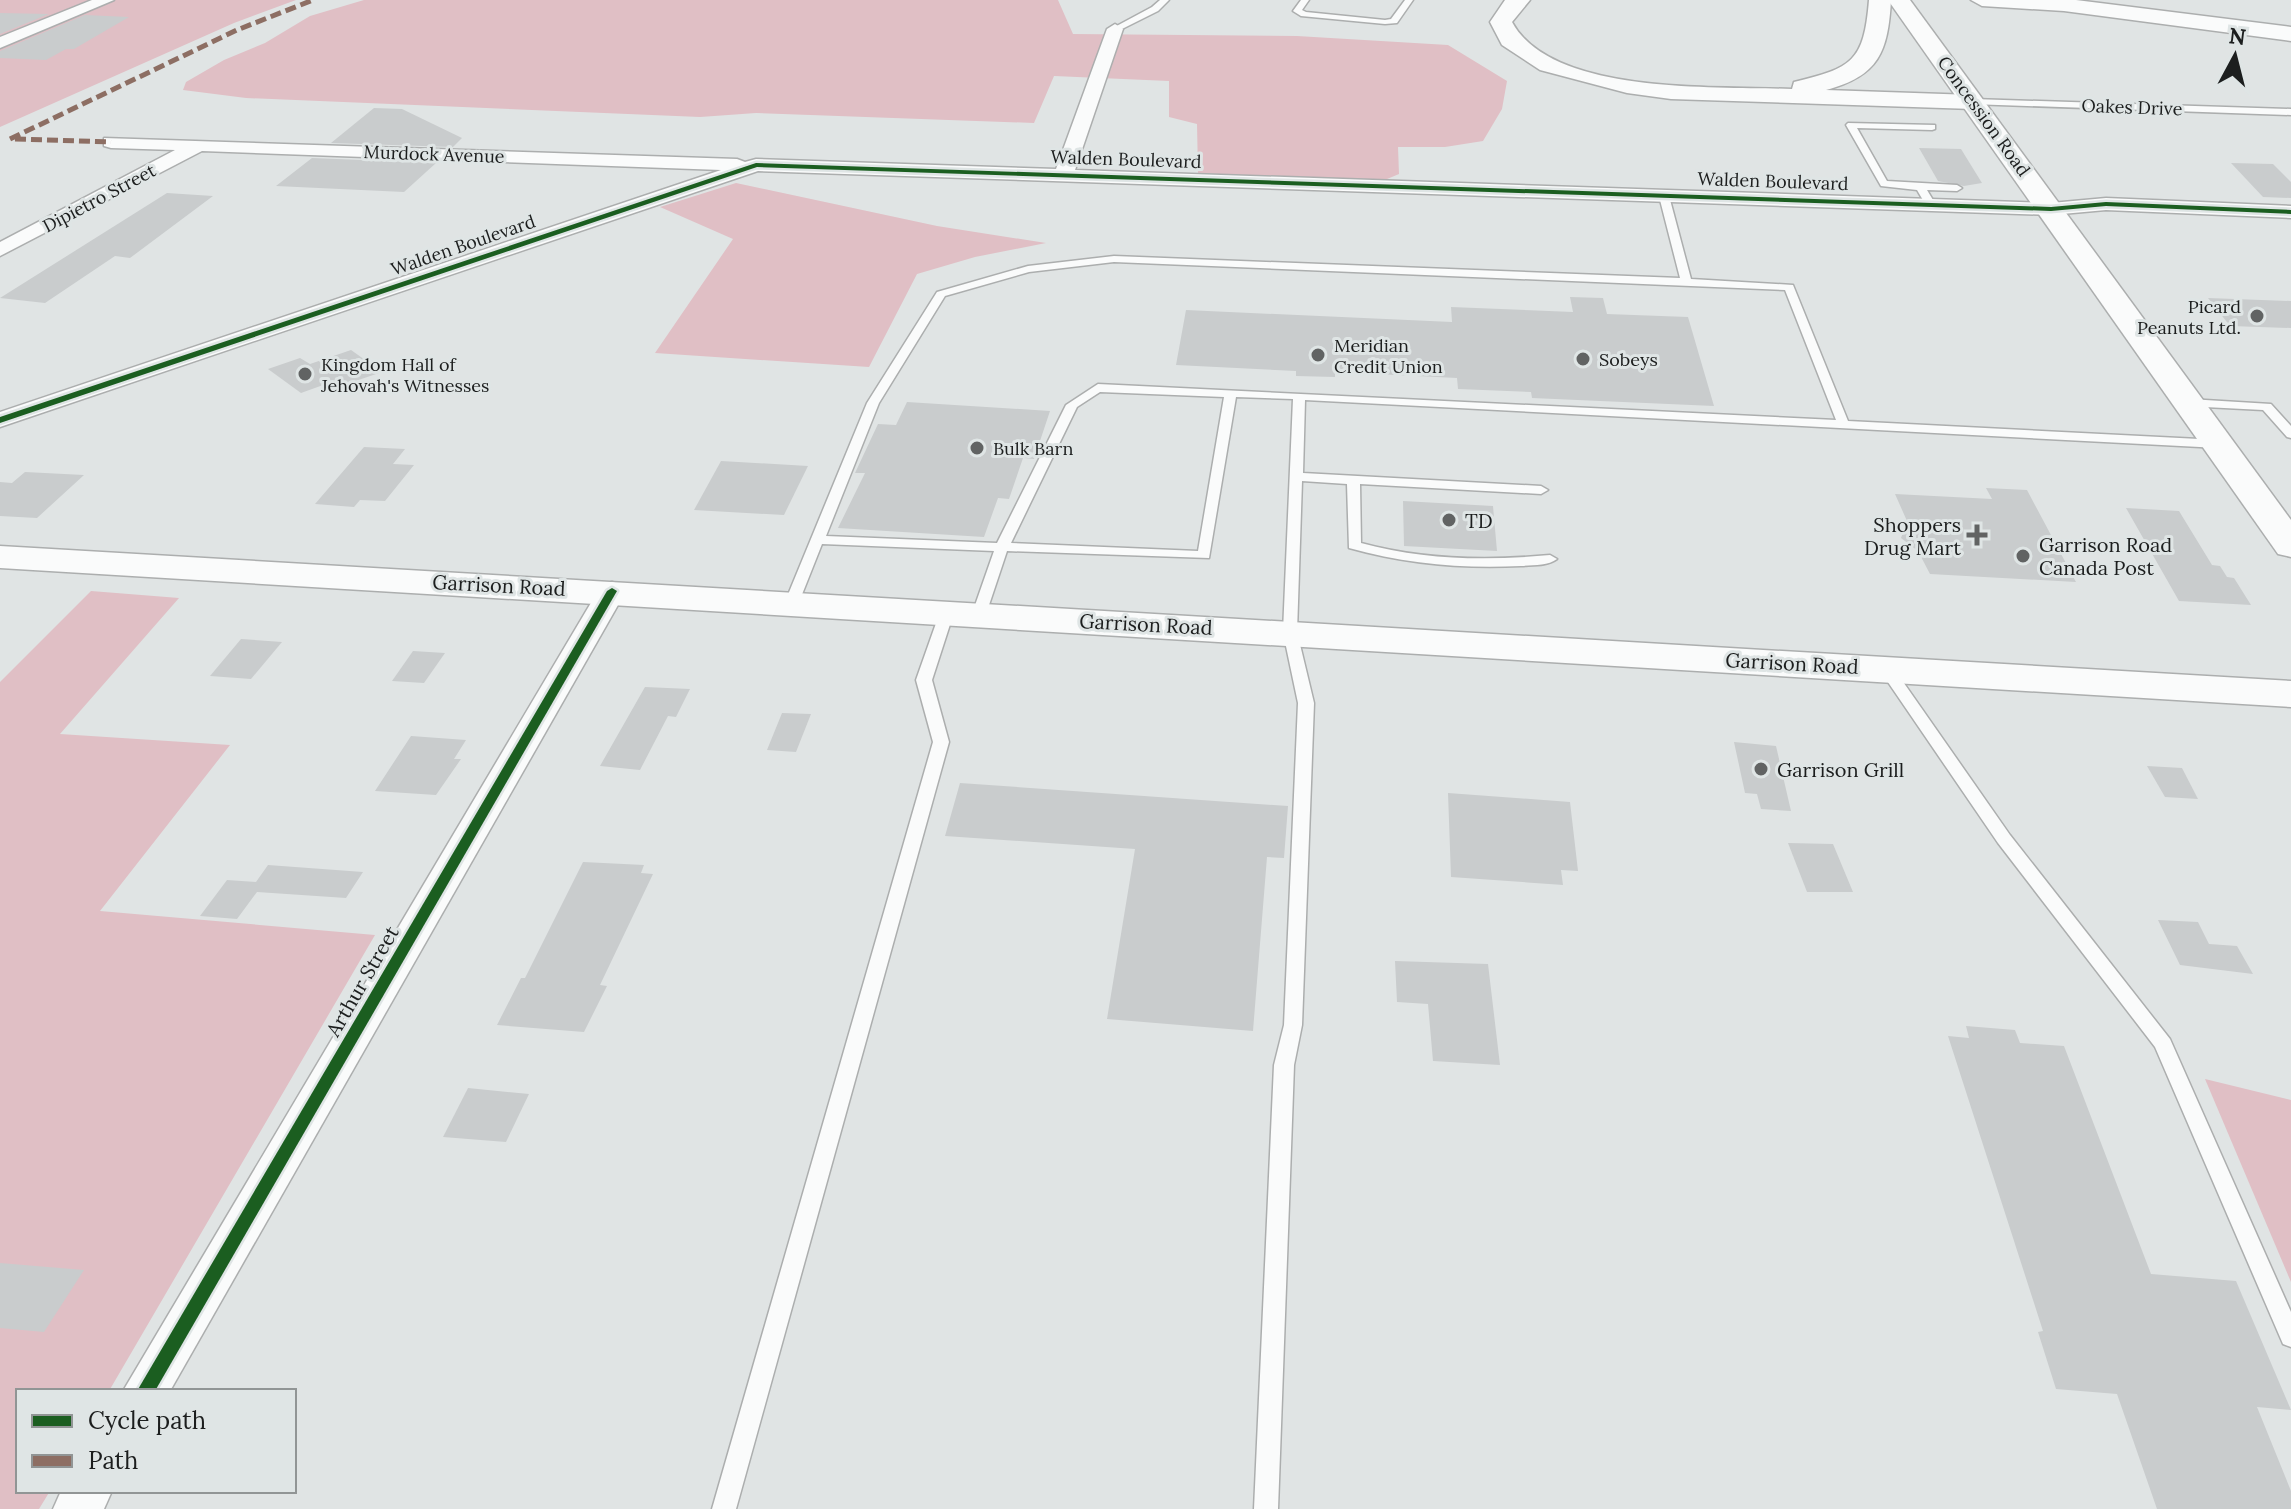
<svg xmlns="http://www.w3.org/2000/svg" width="2291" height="1509" viewBox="0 0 2291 1509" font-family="Lora,serif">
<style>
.green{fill:#e0bfc5}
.building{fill:#c9cccd}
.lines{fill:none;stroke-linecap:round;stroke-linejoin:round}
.lane-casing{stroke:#acaeae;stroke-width:3}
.street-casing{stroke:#acaeae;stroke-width:3}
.secondary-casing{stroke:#acaeae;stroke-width:3}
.highway-casing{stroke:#acaeae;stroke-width:3}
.lane{fill:#fafbfb;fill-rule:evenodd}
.street{fill:#fafbfb;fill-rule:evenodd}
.secondary{fill:#fafbfb;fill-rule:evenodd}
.highway{fill:#fafbfb;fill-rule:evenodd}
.quiet{stroke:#8d6e63;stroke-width:5;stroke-dasharray:11 5;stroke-linecap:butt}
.cycleway-casing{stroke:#dfe5e5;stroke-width:5}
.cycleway{fill:#1b5e20;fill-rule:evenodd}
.poi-dot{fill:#616363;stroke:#dfe5e5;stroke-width:3}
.labels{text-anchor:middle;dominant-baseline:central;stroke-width:6;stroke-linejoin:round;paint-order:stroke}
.far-street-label{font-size:18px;fill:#1c1e1e;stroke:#dfe5e5}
.far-poi-label{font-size:18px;fill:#1c1e1e;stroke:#dfe5e5;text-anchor:start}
.poi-label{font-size:20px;fill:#1c1e1e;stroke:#dfe5e5;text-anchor:start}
.street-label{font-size:20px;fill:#1c1e1e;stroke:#dfe5e5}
</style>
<rect width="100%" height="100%" fill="#e0e4e4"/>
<g class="green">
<polygon points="0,0 296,0 234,23 0,127"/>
<polygon points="364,0 1058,0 1073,34 1297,36 1448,45 1507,81 1502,109 1483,141 1445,147 1398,147 1399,174 1380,182 1198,173 1197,124 1169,117 1169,81 1054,76 1034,123 756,113 700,117 246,98 183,90 186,82 224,60 265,43 310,16"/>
<polygon points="736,183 937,226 1046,243 975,257 917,274 869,367 655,353 733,239 660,207"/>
<polygon points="91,591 179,598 60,734 230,745 100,911 375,935 109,1391 18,1391 18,1491 50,1491 39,1509 0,1509 0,682"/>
<polygon points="2205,1079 2291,1100 2291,1282"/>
</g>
<g class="building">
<polygon points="0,13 49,14 0,34"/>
<polygon points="85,15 129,17 74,49 66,49 46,60 0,58 0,51"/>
<polygon points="374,108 402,109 462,138 453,147 331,143"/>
<polygon points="1919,148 1961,149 1982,183 1964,186 1938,181"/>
<polygon points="312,158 436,163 404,192 276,186"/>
<polygon points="2231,163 2273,164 2291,182 2291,198 2263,197"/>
<polygon points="167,193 213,196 130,258 115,256 45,303 0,298"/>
<polygon points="1570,297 1603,298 1607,314 1688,317 1714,406 1532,398 1531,392 1458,389 1457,378 1335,372 1335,377 1296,376 1296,371 1176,365 1186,310 1452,322 1451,307 1573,312"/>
<polygon points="2208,298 2291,301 2291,328 2230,326"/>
<polygon points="351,350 382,372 332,389 326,384 301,393 268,369 300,358 310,364"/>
<polygon points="907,402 1050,411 1034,459 1023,458 1009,499 998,498 984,537 838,528 865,473 855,473 878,424 896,425"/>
<polygon points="364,447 405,449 393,464 414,465 385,501 360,500 354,507 315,504"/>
<polygon points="721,461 808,466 784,515 694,510"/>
<polygon points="25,472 84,475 37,518 0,516 0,482 12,483"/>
<polygon points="1986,488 2027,490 2076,582 1930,574 1918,551 1901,538 1907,521 1895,494 1992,499"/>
<polygon points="1403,501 1493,506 1497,551 1404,546"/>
<polygon points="2126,508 2179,511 2212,565 2220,566 2227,577 2234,578 2251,605 2179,601"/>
<polygon points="241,639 282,642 251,679 210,676"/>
<polygon points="413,651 445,653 424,683 392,681"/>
<polygon points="645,687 690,689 676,717 668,716 640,770 600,766"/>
<polygon points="782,713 811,714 796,752 767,750"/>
<polygon points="411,736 466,740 454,759 461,759 436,795 375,791"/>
<polygon points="1734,742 1776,746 1791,811 1761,809 1757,794 1745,793"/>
<polygon points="2147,766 2182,768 2198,799 2165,797"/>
<polygon points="960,783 1288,806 1284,858 1267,857 1253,1031 1107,1019 1135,849 945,836"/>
<polygon points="1448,793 1570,802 1578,871 1561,870 1563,885 1451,877"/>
<polygon points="1788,843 1833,844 1853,892 1807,892"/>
<polygon points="583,862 644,865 641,873 653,874 600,985 607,986 584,1032 497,1025 521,978 525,978"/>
<polygon points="268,865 363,872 346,898 257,892 237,919 200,916 227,880 256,882"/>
<polygon points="2158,920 2198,922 2209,944 2237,946 2253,974 2180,965"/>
<polygon points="1395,961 1488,964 1500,1065 1433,1061 1428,1004 1397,1002"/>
<polygon points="1966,1026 2015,1030 2020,1043 2064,1046 2151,1274 2236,1281 2291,1410 2257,1407 2291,1491 2291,1509 2157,1509 2117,1394 2056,1389 2038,1332 2043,1331 1948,1036 1969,1038"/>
<polygon points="468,1088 529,1094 506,1142 443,1137"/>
<polygon points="0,1263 84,1270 44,1332 0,1328"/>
</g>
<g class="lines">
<g class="lane-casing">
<g id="lane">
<polygon points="1160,0 1169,0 1158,11 1118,31 1111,29 1152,7"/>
<polygon points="1301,0 1309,0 1302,10 1306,12 1385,20 1391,19 1405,0 1413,0 1397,23 1385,24 1301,16 1293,11"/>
<polygon points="1973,99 2291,109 2291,115 1970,104 1970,100"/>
<polygon points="1848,123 1935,125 1935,129 1932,130 1857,128 1887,181 1957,185 1962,188 1957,191 1927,190 1936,205 1931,208 1927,207 1917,190 1881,186 1846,125"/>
<path d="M1664 193 1669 196 1691 279 1793 285 1848 421 2219 440 2225 444 2219 448 1305 400 1303 473 1541 486 1548 490 1541 494 1360 484 1361 543C1423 560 1486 561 1550 555L1557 559C1548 566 1533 565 1521 566 1463 569 1406 564 1349 548L1347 484 1302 481 1297 632 1314 703 1302 1025 1294 1065 1278 1509H1254L1274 1065 1284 1025 1298 703 1283 632 1293 399 1236 397 1209 558 1007 551 986 614 979 618 972 614 994 551 822 544 799 602 792 606 785 602 867 403 937 292 1028 266 1114 256 1680 278 1659 196ZM1114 262 1785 290 1836 420 1098 384 1066 405 997 543 826 536 879 403 945 296 1029 272ZM1100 392 1224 397 1198 551 1011 543 1077 407Z"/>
<polygon points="2189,399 2271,404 2291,426 2291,438 2287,437 2263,410 2185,406 2185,400"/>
<polygon points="947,608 954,612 932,680 949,742 736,1509 712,1509 933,742 916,680 940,612"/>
<polygon points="1887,664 1892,666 2010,835 2170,1039 2291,1312 2291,1347 2283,1344 2280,1337 2155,1047 1998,843 1879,669"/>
</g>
</g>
<g class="street-casing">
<g id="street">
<polygon points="92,0 114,0 0,48 0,37"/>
<polygon points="1115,24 1123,29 1075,170 2051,203 2106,198 2291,206 2291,218 2106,210 2051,215 758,171 0,427 0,412 721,170 202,151 0,256 0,242 175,150 111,148 104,146 104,138 737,159 745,162 756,159 1056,169 1107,29"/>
<polygon points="612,582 622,585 626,591 170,1391 123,1391 598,591 602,585"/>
<polygon points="61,1491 112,1491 104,1509 53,1509"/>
</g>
</g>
<g class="secondary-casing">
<g id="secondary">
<polygon points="1888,0 1910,0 2291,520 2291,557 2278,554"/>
<polygon points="0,546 2291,681 2291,707 0,568"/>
</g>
</g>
<g class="highway-casing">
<g id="highway">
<path d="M1505 0H1530L1512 22C1552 96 1719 86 1792 89L1794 82C1852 68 1864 62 1869 0H1891C1888 52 1879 76 1826 90L1973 95 1985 102 1973 109 1671 99 1627 93 1540 70 1502 45 1490 22Z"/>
<polygon points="1971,0 2076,0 2291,27 2291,41 2064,11 1982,6"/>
</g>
</g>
<use href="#lane" class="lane"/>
<use href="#street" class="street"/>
<use href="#secondary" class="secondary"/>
<use href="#highway" class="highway"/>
<g class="quiet">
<polyline points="10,139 237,30 313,0"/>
<polyline points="15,139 111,142"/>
</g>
<g class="cycleway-casing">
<g id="cycleway">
<polygon points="756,163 2051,207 2106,202 2291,210 2291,214 2106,206 2051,211 757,167 0,423 0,417"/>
<polygon points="612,588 617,591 155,1391 137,1391 607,591"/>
</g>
</g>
<use href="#cycleway" class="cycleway"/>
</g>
<g class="poi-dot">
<circle cx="2257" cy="316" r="8"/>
<circle cx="1318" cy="355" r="8"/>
<circle cx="1583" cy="359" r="8"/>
<circle cx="305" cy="374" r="8"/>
<circle cx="977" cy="448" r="8"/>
<circle cx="1449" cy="520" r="8"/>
<path d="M1973 523h8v8h8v8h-8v8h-8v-8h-8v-8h8z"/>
<circle cx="2023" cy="556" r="8"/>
<circle cx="1761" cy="769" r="8"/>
</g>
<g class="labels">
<g class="far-street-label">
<text transform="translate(2132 107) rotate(2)">Oakes Drive</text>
<text transform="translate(1984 116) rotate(54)">Concession Road</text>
<text transform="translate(434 154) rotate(2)">Murdock Avenue</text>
<text transform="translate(1126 159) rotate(2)">Walden Boulevard</text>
<text transform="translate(1773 181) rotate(2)">Walden Boulevard</text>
<text transform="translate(99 198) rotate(-28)">Dipietro Street</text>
<text transform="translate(463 245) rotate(-19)">Walden Boulevard</text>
</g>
<g class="far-poi-label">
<text x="2241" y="306" text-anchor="end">Picard<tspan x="2241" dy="21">Peanuts Ltd.</tspan></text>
<text x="1334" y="345">Meridian<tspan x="1334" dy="21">Credit Union</tspan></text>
<text x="1599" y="359">Sobeys</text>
<text x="321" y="364">Kingdom Hall of<tspan x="321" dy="21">Jehovah's Witnesses</tspan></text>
<text x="993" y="448">Bulk Barn</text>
</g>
<g class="poi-label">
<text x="1465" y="520">TD</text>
<text x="1961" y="524" text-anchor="end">Shoppers<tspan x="1961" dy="23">Drug Mart</tspan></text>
<text x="2039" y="544">Garrison Road<tspan x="2039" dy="23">Canada Post</tspan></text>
<text x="1777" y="769">Garrison Grill</text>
</g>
<g class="street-label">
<text transform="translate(499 585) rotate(3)">Garrison Road</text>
<text transform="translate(1146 624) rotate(3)">Garrison Road</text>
<text transform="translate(1792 663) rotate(3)">Garrison Road</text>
<text transform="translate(362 981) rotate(-60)">Arthur Street</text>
</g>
</g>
<rect x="16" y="1389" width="280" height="104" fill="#dfe5e5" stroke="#919595" stroke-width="2"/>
<rect x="32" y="1415" width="40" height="12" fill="#1b5e20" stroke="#919595" stroke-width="2"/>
<text x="88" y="1429" font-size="24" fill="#1c1e1e">Cycle path</text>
<rect x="32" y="1455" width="40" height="12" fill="#8d6e63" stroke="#919595" stroke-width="2"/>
<text x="88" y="1469" font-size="24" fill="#1c1e1e">Path</text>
<g transform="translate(2235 56) rotate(7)" stroke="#dfe5e5" stroke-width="6" paint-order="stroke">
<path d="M0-6L14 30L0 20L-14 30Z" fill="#1c1e1e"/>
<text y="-12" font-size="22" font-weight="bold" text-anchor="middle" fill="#1c1e1e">N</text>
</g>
</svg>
